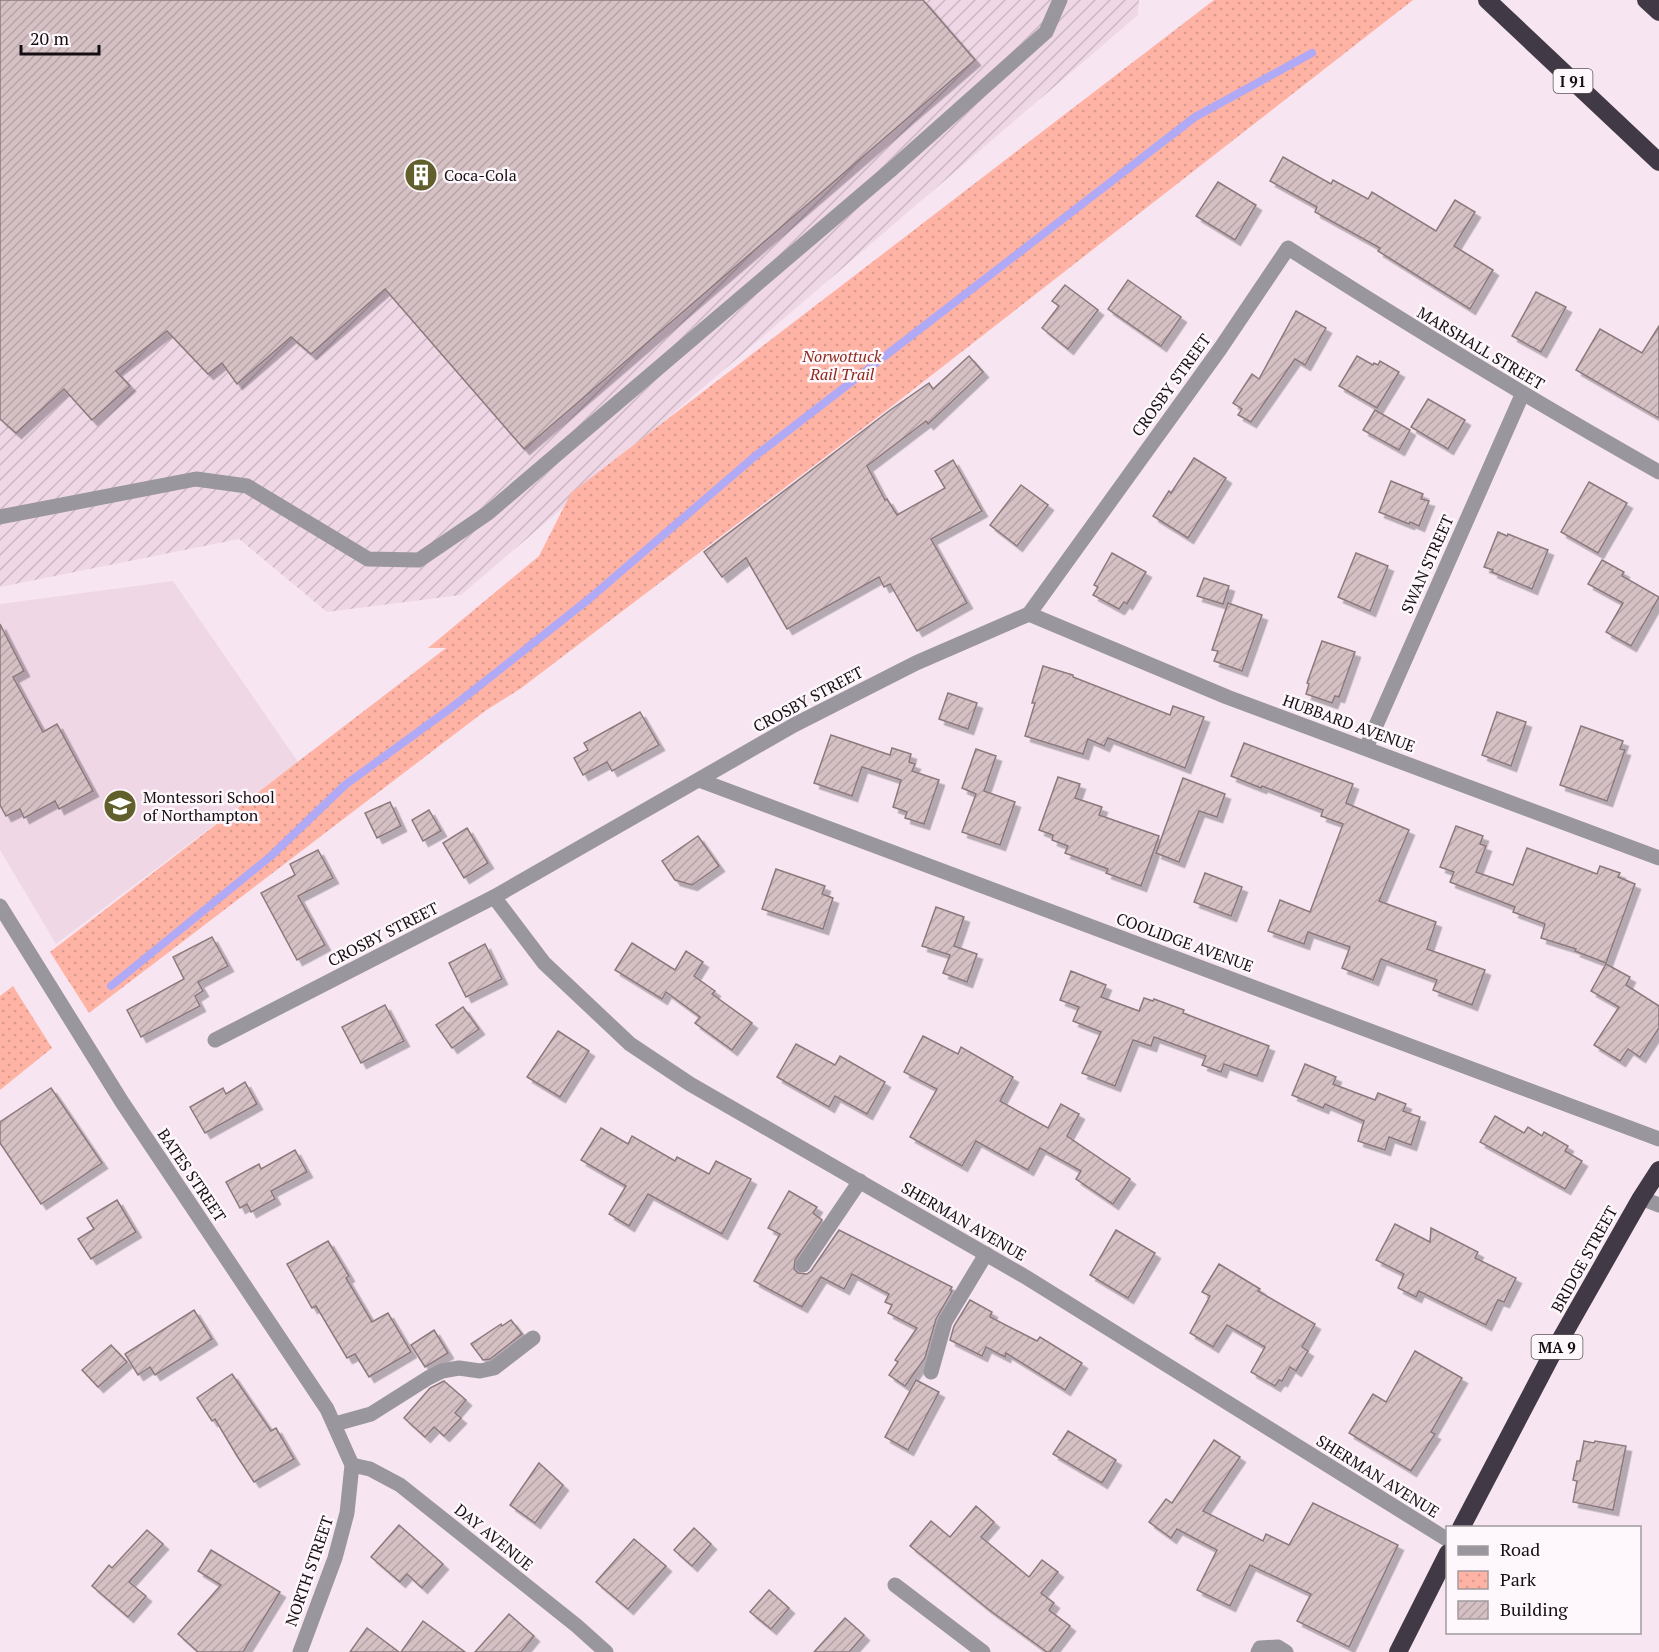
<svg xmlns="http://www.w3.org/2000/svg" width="1659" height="1652" viewBox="0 0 1659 1652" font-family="'PT Serif',serif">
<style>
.built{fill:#efd7e6}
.industrial{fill:url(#industrial-furrows)}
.park{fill:url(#park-dots)}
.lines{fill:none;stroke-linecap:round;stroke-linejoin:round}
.stream{stroke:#b0a9f6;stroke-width:8}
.building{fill:url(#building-hatch);stroke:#8c797d;stroke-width:1.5;filter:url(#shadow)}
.minor{stroke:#9a969d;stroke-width:15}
.highway{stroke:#413945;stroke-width:18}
.labels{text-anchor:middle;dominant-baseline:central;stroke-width:5;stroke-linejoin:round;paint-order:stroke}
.shield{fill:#fef7fb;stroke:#5b5559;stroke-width:1.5}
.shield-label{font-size:15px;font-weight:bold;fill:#150f13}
.poi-label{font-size:16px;fill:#150f13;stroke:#fef7fb;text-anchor:start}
.street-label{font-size:16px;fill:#150f13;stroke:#fef7fb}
.park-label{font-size:16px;font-style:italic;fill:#8e281a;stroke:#fef7fb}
</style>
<defs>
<pattern id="industrial-furrows" width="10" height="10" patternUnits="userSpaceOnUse" patternTransform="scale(1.5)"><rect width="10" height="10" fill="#efd7e6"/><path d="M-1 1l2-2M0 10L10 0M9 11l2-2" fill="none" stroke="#ccb7c4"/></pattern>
<pattern id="park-dots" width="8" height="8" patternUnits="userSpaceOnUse" patternTransform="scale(1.5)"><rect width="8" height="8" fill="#feb3a5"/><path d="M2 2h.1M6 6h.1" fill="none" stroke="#d9998d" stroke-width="1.8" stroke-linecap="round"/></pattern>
<pattern id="building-hatch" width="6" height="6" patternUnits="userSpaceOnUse" patternTransform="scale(1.5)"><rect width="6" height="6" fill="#d5c0c4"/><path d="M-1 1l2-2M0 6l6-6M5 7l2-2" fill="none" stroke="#b6a4a8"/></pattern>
<filter id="shadow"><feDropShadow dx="5.5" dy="5.5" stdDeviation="0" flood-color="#0004"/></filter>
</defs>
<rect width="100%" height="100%" fill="#f7e6f1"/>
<polygon class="built" points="173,581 298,762 56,944 0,850 0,604"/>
<polygon class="industrial" points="0,0 1139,0 1138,15 461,595 327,612 239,539 0,587"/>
<g class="park">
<polygon points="1214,0 1413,0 887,410 520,689 485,711 89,1013 50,952 446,648 428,648 539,556 571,493"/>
<polygon points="13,986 52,1048 0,1090 0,996"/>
</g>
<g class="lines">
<polyline class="stream" points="111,986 271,856 345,785 455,705 589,599 754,457 1195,117 1312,53"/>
</g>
<g class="building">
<polygon points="0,0 923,0 975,60 524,449 385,289 311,354 291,337 237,384 222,363 208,374 167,331 116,371 130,386 92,420 64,389 16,433 0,419"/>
<polygon points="1283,157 1331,184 1333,180 1368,199 1372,192 1436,231 1455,200 1475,212 1454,246 1493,270 1470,309 1378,251 1380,248 1315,212 1317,207 1270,181"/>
<polygon points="1218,182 1256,205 1235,240 1196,216"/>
<polygon points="1128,280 1181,317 1161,346 1108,309"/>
<polygon points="1065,285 1098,310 1068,349 1042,328 1059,306 1052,301"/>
<polygon points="1536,292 1566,307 1541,352 1512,336"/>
<polygon points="1296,311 1326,328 1305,365 1295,359 1251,422 1238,415 1242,409 1233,403 1252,374 1259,379"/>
<polygon points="1659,326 1659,418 1576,370 1600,329 1642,353"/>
<polygon points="969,356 983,372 928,424 926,421 867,466 885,500 887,499 897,515 945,488 935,471 953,460 982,511 931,539 967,603 917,631 890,584 884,587 879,577 787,629 746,558 722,577 704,552 889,411 929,383 933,389"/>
<polygon points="1357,356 1373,365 1374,363 1378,365 1380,361 1399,372 1377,408 1339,386"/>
<polygon points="1428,399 1465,420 1448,449 1411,427"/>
<polygon points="1375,410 1410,430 1399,450 1363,430"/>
<polygon points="1194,458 1226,478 1188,538 1153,516 1169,491 1171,493"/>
<polygon points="1391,481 1423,494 1421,499 1429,501 1419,526 1410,522 1409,524 1379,512"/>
<polygon points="1589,482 1627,503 1598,553 1561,532"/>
<polygon points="1021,485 1048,505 1017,546 990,525"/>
<polygon points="1498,532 1507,536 1508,534 1548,550 1532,589 1492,572 1493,570 1484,567"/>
<polygon points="1112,553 1146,572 1127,604 1124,602 1119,609 1093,595 1098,587 1094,585"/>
<polygon points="1356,553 1388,566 1370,611 1338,597"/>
<polygon points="1602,560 1624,572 1622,576 1659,597 1631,646 1606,632 1623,603 1588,584"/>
<polygon points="1204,578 1229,586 1223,604 1197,596"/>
<polygon points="1228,603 1262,615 1242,671 1214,661 1218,651 1212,650"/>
<polygon points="0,624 24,671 13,677 43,732 57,724 93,791 59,809 55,801 24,818 20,809 6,816 0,805"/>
<polygon points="1322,641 1355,652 1339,697 1335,696 1332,703 1306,694 1309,684 1307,683"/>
<polygon points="1043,666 1073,675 1073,677 1170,715 1173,706 1204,717 1185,768 1108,738 1104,746 1088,739 1083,754 1025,736 1035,703 1032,703"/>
<polygon points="948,693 977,703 968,729 939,719"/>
<polygon points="640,712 659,745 612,771 607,762 583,775 574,758 588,750 584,743"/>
<polygon points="1497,712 1526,722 1511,766 1482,755"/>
<polygon points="1581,726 1623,741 1620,749 1625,750 1607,801 1560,785"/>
<polygon points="831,735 890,755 892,748 911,754 909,762 915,764 912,771 939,780 924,824 905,818 907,812 893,807 901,780 862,767 852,796 814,783"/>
<polygon points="1244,743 1353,784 1346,803 1409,830 1379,901 1436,922 1427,949 1485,970 1472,1005 1433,990 1437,980 1381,959 1373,980 1342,968 1350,947 1308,932 1304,944 1268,931 1280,900 1310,912 1343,824 1321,816 1323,810 1262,786 1261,788 1231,776"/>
<polygon points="976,749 996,756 984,791 1015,802 1000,845 962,832 976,794 962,788"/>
<polygon points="1058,777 1080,784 1075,798 1102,807 1099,815 1159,836 1141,886 1106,873 1108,869 1065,853 1068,846 1052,840 1053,835 1039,830"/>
<polygon points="1183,778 1225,794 1217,817 1199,811 1179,862 1156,853"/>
<polygon points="390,802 401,826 377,838 365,813"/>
<polygon points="429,810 441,831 423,841 412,820"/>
<polygon points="1456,826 1483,836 1480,844 1486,846 1476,872 1513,885 1527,848 1597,874 1600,866 1620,873 1618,877 1635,884 1606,963 1575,951 1576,949 1541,938 1545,924 1513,912 1515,907 1450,882 1454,872 1440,867"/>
<polygon points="467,828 488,863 464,878 443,843"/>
<polygon points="698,836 719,866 692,885 675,880 662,861"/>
<polygon points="318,850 333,878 298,896 325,945 297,960 261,893 295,875 290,864"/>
<polygon points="776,869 825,886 822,894 833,898 823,929 762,909"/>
<polygon points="1205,873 1242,887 1231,916 1194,902"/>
<polygon points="936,907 964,917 954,946 977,954 967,982 943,973 950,955 922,946"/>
<polygon points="212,937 228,966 198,982 203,991 195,996 200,1006 141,1037 127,1010 184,979 173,957"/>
<polygon points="632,943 675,970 686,951 703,962 694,976 715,991 712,994 752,1023 732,1050 695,1023 700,1017 666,992 662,999 615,970"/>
<polygon points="485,944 502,979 466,997 449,963"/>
<polygon points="1606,964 1630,977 1626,985 1659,1006 1659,1028 1640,1057 1628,1049 1620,1061 1594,1045 1619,1007 1591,991"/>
<polygon points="1071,971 1106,985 1101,997 1139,1011 1144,998 1153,1001 1154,999 1184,1010 1183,1013 1196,1018 1269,1046 1257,1076 1224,1064 1221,1072 1202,1065 1206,1056 1154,1037 1151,1046 1133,1040 1115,1086 1082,1073 1101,1032 1073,1021 1079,1007 1060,1000"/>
<polygon points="385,1005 404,1041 361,1063 342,1027"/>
<polygon points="463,1007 479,1029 452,1048 436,1025"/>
<polygon points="558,1031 589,1051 560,1097 527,1077"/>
<polygon points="923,1036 958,1054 961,1047 1013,1077 1000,1101 1048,1128 1061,1104 1079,1114 1067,1136 1130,1179 1113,1204 1076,1179 1081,1171 1040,1148 1028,1170 976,1141 962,1166 910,1137 937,1089 904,1072"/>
<polygon points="796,1044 835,1065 840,1056 885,1082 867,1114 835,1096 829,1107 777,1077"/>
<polygon points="1305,1064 1336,1077 1333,1084 1375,1100 1378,1093 1406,1104 1403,1111 1420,1117 1411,1145 1389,1137 1385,1150 1358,1141 1364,1121 1325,1104 1323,1108 1292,1095"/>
<polygon points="245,1082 257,1104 205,1133 190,1107 223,1088 226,1094"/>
<polygon points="51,1088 102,1163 41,1204 0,1143 0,1122"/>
<polygon points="1495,1116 1524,1133 1528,1127 1542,1136 1544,1132 1568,1146 1565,1151 1582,1161 1565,1189 1480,1142"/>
<polygon points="601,1128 628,1144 632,1136 675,1161 677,1157 709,1174 716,1161 751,1179 722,1234 648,1194 629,1226 609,1214 626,1186 581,1160"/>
<polygon points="295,1150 307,1172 271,1191 275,1199 251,1212 247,1204 240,1208 226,1182 259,1164 261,1169"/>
<polygon points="789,1191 817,1207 813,1213 822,1220 795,1260 794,1269 798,1273 807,1274 811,1271 839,1230 952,1287 950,1290 952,1291 936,1319 925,1358 905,1386 889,1375 898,1362 895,1360 917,1328 888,1313 892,1305 885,1302 889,1294 852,1274 844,1289 821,1277 802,1307 754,1281 780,1234 768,1228"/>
<polygon points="117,1200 136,1232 91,1259 78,1239 94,1229 87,1218"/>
<polygon points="1395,1224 1430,1242 1431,1228 1478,1252 1475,1258 1516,1278 1504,1302 1498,1300 1486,1325 1419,1291 1416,1297 1398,1288 1404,1274 1376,1260"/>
<polygon points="1116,1230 1155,1253 1128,1298 1090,1275"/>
<polygon points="328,1241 349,1276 346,1278 372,1322 388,1313 411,1352 369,1377 355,1354 347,1358 316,1306 312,1308 287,1264"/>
<polygon points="1219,1264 1260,1289 1258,1291 1315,1324 1302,1347 1308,1351 1296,1371 1290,1367 1282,1381 1279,1380 1275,1386 1251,1372 1265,1347 1227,1325 1213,1347 1190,1333 1210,1296 1202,1292"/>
<polygon points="970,1300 992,1312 990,1317 1037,1341 1040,1337 1082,1363 1065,1390 1006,1353 1005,1357 986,1347 982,1356 950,1340 954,1326"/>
<polygon points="194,1310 212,1339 155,1375 150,1367 138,1375 125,1354"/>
<polygon points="511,1320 522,1334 490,1359 483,1360 471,1344 501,1324 502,1326"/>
<polygon points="434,1330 448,1353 425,1367 411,1345"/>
<polygon points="111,1345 127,1362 98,1387 82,1370"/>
<polygon points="1415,1351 1462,1378 1431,1432 1435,1434 1411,1471 1349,1433 1373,1394 1386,1402"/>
<polygon points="232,1374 271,1431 276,1428 294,1459 254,1482 237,1456 215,1419 212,1421 197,1398"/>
<polygon points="916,1380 939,1392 908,1450 885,1437"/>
<polygon points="444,1381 466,1400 455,1413 461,1418 444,1436 434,1427 425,1437 404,1418 430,1388"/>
<polygon points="1068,1431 1116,1460 1102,1483 1053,1454"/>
<polygon points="1214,1440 1240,1457 1203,1511 1263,1541 1266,1534 1289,1545 1313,1503 1398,1545 1349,1647 1297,1621 1311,1594 1250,1565 1230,1606 1197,1590 1217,1550 1177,1529 1171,1538 1149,1522 1166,1499 1172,1503"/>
<polygon points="1584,1441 1594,1443 1595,1441 1626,1446 1613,1510 1573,1502 1577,1481 1573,1480 1577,1461 1580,1461"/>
<polygon points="539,1463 563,1485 535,1523 510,1505"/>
<polygon points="976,1506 994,1522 981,1537 1029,1577 1042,1560 1058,1572 1041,1593 1054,1603 1049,1610 1070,1626 1050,1652 1047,1652 988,1609 910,1546 931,1521 950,1537"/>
<polygon points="399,1525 443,1564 422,1588 407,1574 400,1582 371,1557"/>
<polygon points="694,1528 711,1544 692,1566 674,1550"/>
<polygon points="147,1530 163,1544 129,1582 146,1596 128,1617 92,1586 109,1565 112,1568"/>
<polygon points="634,1539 666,1566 628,1609 596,1582"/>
<polygon points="211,1550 280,1592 243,1652 198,1652 178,1634 221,1585 198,1571"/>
<polygon points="769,1590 789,1608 771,1629 750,1612"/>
<polygon points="509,1614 534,1636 521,1652 475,1652"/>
<polygon points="845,1618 864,1635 849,1652 814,1652"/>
<polygon points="423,1621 465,1652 401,1652"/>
<polygon points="367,1628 399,1652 350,1652"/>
</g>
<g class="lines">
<g class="minor">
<polyline points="0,517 196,479 247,486 368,559 419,560 488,513 892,169 1046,32 1060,0"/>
<polyline points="1029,614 1227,697 1659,858"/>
<polyline points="1366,748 1522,395"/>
<polyline points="699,780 1659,1139"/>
<polyline points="494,897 544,963 630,1044 690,1084 1024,1276 1448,1540"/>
<polyline points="0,906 122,1102 327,1409 352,1465 347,1513 335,1558 300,1652"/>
<path d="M215 1040 494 897 794 725 916 663 1029 614 1220 349 1288 248C1410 326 1533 401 1659 472"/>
<polyline points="1641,1198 1659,1205"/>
<polyline points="803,1265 860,1181"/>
<polyline points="931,1372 945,1322 986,1254"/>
<polyline points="335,1424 371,1414 428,1378 442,1371 459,1368 480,1371 494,1368 533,1338"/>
<polyline points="352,1465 370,1469 400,1485 577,1626 606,1652"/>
<polyline points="895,1585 983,1652"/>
<polyline points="1258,1652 1260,1648 1278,1647 1286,1652"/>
</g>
<g class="highway">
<polyline points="1487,0 1659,162"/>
<polyline points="1646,0 1659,12"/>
<polyline points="1461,1528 1550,1358 1641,1198 1659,1170"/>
<polyline points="1398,1652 1448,1553"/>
</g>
</g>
<defs>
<g id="building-disc" transform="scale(1.725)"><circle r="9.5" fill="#61602d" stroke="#fef7fb"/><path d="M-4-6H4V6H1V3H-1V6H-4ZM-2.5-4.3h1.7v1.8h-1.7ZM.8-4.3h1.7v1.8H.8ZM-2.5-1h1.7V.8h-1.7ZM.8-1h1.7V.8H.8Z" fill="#fff"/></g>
<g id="school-disc" transform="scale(1.725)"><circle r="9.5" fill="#61602d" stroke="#fef7fb"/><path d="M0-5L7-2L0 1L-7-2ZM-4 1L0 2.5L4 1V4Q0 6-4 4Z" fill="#fff"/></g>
</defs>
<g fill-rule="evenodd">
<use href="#building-disc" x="421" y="175"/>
<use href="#school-disc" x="120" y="806"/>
</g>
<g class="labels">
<g class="shield">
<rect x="1553.5" y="69" width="39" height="24" rx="4.5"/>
<rect x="1531.5" y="1335" width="51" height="24" rx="4.5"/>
</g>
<g class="shield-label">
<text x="1573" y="81">I 91</text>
<text x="1557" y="1347">MA 9</text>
</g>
<g class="poi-label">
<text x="444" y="175">Coca-Cola</text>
<text x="143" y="797">Montessori School<tspan x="143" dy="18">of Northampton</tspan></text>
</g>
<g class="street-label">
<text transform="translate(1481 348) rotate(31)">MARSHALL STREET</text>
<text transform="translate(1171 385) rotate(-54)">CROSBY STREET</text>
<text transform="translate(1427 564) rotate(-66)">SWAN STREET</text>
<text transform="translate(808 699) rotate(-28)">CROSBY STREET</text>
<text transform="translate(1349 723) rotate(20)">HUBBARD AVENUE</text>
<text transform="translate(383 934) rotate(-27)">CROSBY STREET</text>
<text transform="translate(1185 942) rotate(20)">COOLIDGE AVENUE</text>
<text transform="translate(192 1175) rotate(56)">BATES STREET</text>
<text transform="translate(964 1221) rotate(30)">SHERMAN AVENUE</text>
<text transform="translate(1584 1259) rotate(-61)">BRIDGE STREET</text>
<text transform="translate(1378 1476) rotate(32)">SHERMAN AVENUE</text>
<text transform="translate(494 1537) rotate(39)">DAY AVENUE</text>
<text transform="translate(309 1571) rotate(-71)">NORTH STREET</text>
</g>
<g class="park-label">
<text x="842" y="356">Norwottuck<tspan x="842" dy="18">Rail Trail</tspan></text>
</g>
</g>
<rect x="1446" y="1526" width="195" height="108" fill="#fef7fb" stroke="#a19a9e" stroke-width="1.5"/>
<rect x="1458" y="1546" width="30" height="9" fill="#9a969d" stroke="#a19a9e" stroke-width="1.5"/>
<text x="1500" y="1556" font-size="18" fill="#150f13">Road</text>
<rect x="1458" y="1571" width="30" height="18" fill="url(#park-dots)" stroke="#a19a9e" stroke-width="1.5"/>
<text x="1500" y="1586" font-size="18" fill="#150f13">Park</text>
<rect x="1458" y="1601" width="30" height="18" fill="url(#building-hatch)" stroke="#a19a9e" stroke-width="1.5"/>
<text x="1500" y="1616" font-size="18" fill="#150f13">Building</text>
<path d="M21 45v9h78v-9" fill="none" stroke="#150f13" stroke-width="3"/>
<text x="30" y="45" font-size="18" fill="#150f13" stroke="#fef7fb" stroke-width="4.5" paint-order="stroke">20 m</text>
</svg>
